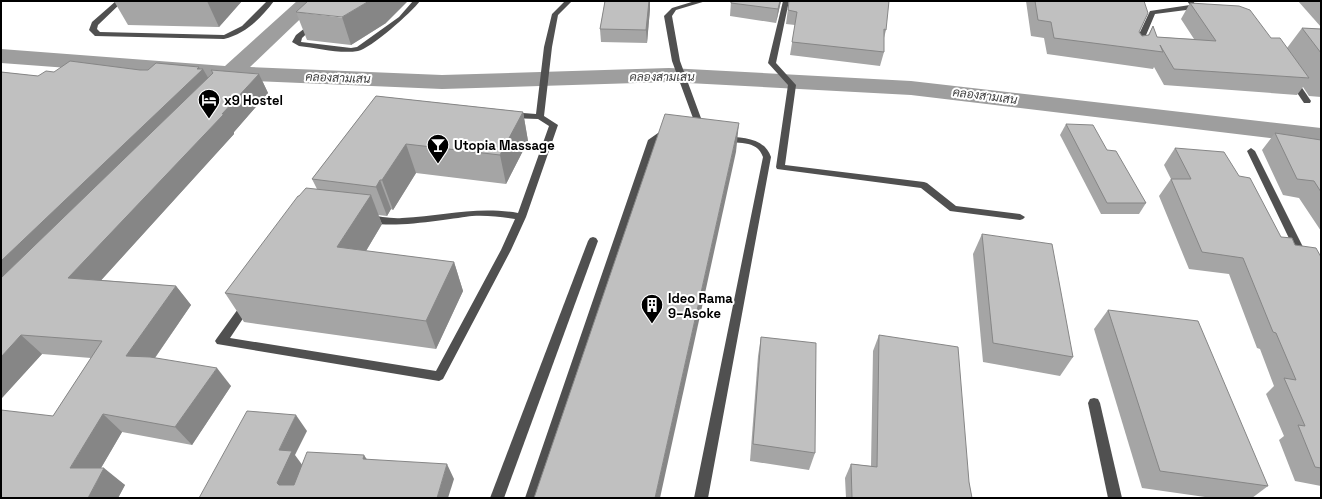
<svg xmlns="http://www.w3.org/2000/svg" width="1322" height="499" viewBox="0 0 1322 499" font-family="'Space Grotesk',Sarabun,sans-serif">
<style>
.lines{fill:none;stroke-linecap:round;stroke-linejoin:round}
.canal{fill:#9e9e9e;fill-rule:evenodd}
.minor{fill:#505050;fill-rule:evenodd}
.wall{fill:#a5a5a5}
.shaded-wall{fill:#868686}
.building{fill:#c0c0c0;stroke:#868686}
.labels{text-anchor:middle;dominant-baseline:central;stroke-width:4;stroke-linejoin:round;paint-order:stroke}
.far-water-label{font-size:12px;font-style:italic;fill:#3f3f3f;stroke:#fff}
.poi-label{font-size:13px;font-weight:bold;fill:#000;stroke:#fff;text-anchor:start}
</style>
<rect width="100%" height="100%" fill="#fff"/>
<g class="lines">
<polygon class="canal" points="297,1 319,1 250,67 442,75 669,68 911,81 1321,128 1321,144 911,95 669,82 442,89 230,80 1,63 1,49 225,66"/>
<g class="minor">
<path d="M116 1H123L98 25 97 29 100 32 224 35 242 26 267 1H274C261 18 246 34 224 39L95 36 89 30 92 22Z"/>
<path d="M413 1H420C412 12 370 49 358 51 340 54 317 48 299 46L292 42 296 35 314 21 318 23 302 38 301 42 351 48 357 47 399 17Z"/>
<path d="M565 1H572L558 15 552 47 544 116 558 125 526 217 511 250 443 379 439 381 217 344 215 341 217 338 243 302 247 301 251 302 252 305 230 338 436 371 501 250 515 219C501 217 487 215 472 216 454 218 373 233 363 218L368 215C379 216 391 219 402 218 443 216 476 206 518 213L549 126 538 119 510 118 506 115 510 112 536 114 544 47 552 14Z"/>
<polygon points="695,1 706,1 676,10 672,16 680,61 705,129 701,132 697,129 672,61 664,16 672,8"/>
<polygon points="783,1 789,1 776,63 796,85 785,165 924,182 927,183 956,206 1020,214 1025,217 1023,219 1020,220 950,211 921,188 777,169 776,167 788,85 768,63"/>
<polygon points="1187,1 1193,1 1197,7 1194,9 1155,14 1141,47 1140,49 1134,49 1133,47 1150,11 1190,5"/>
<polygon points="1290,79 1296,79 1311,101 1310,103 1304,103 1289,81"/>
<polygon points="671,131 675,134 674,136 663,137 656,141 539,498 525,498 648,140 658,133"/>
<path d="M724 136C742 138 764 137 771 157L708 498H694L763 157C757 139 736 144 721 141L720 139 721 137Z"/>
<polygon points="1251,148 1255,151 1308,257 1307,260 1299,260 1298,257 1247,151"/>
<polygon points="593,237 596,238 598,241 504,498 490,498 588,241 590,238"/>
<polygon points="1094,398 1098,399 1100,403 1122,498 1108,498 1088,403 1090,399"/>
</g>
</g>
<g class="wall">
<polygon points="114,1 242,1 219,27 128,25"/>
<polygon points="605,1 650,1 650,9 647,43 601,42 600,29"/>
<polygon points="731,1 781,1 776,23 730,16"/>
<polygon points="789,1 886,30 884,38 884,52 880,66 790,55 795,25 786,24"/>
<polygon points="1026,1 1144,1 1139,32 1142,36 1148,35 1153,26 1157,37 1194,39 1181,19 1190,3 1271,38 1287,48 1302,28 1321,29 1321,97 1309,96 1303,87 1297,95 1164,85 1154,67 1153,69 1047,54 1044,38 1031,36"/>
<polygon points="1298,1 1321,1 1321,27"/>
<polygon points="296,12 386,23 351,45 307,40"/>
<polygon points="199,67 208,78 259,74 268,93 234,132 234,134 101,280 176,286 191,305 155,358 231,386 192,445 122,432 101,468 125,485 118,498 53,416 91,358 42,354 1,399 1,72 38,76 54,72 140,70"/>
<polygon points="376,96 523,112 528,141 506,184 416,173 393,210 391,209 387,216 378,215 382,224 366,251 454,262 463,291 436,349 244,322 225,293 299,196 317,189 312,179"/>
<polygon points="1066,124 1107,150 1146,203 1139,214 1101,214 1060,135"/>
<polygon points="1275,133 1321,140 1321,231 1299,198 1283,195 1262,150"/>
<polygon points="1175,148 1239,176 1281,237 1295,245 1321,257 1321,486 1295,481 1279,440 1284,436 1266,394 1274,386 1260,349 1257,348 1229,274 1189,269 1159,196 1171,179 1164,165"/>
<polygon points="982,234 1073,357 1060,376 983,362 973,254"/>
<polygon points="1108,310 1268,486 1252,498 1212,498 1142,488 1094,329"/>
<polygon points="879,335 969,482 972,498 846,498 845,478 851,464 871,466 873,351"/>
<polygon points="761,337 815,453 809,470 750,461 758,356"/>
</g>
<g class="shaded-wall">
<polygon points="207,1 242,1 219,27"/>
<polygon points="369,1 408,1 386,23 351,45 342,17"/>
<polygon points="649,1 650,1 650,9 647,43 646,30"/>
<polygon points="780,1 781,1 776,23 778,9"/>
<polygon points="199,67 201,71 203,69 214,88 1,300 1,261"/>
<polygon points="259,74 268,93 234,132 234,134 86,297 68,278"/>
<polygon points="523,112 528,141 506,184 500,155"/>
<polygon points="739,123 736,152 660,498 655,498"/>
<polygon points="406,144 416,173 393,210 382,180"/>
<polygon points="380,180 391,209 387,216 376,187"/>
<polygon points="371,195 382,224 351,276 337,247"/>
<polygon points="454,262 463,291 436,349 426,321"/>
<polygon points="176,286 191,305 143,375 126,356"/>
<polygon points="21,335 42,354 1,399 1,357"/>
<polygon points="217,368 231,386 192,445 175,427"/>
<polygon points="103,414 122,432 91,485 70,468"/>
<polygon points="296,415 307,431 295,455 303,466 290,497 277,483 279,450"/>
<polygon points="364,455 374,470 363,459"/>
<polygon points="447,464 454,479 448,498 437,498"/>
<polygon points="104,468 125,485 118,498 88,498"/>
</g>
<g class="building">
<polygon points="308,1 369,1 342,17 296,12"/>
<polygon points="605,1 649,1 646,30 600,29"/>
<polygon points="731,1 780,1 778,9 731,3"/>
<polygon points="789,1 889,1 886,30 884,29 884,52 792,42 797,12 788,10"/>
<polygon points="1035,1 1144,1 1148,13 1139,32 1142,36 1149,35 1153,26 1157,37 1216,41 1190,3 1239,6 1250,10 1271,38 1280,38 1309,78 1174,69 1160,45 1163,52 1054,38 1051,22 1038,20"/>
<polygon points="1302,28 1321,29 1321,53"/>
<polygon points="70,61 140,70 148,70 156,63 199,67 197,69 203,69 1,261 1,72 38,76 46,71 54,72"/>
<polygon points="211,70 259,74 222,114 224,114 68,278 176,286 126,356 150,357 217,368 175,427 103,414 70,468 104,468 88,498 1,498 1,410 53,416 102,341 21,335 1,357 1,278 213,73"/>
<polygon points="376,96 523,112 500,155 406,144 382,180 380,180 376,187 312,179"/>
<polygon points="665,114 739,123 655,498 534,498"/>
<polygon points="1066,124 1093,125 1107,150 1116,151 1146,203 1107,203"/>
<polygon points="1275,133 1321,140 1321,192 1314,181 1297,179"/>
<polygon points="1175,148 1224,152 1239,176 1250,178 1281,237 1292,238 1295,245 1316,248 1321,257 1321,468 1315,467 1298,425 1305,426 1284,378 1296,380 1276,333 1273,332 1243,258 1202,252 1171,179 1191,179"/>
<polygon points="306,188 371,195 337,247 454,262 426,321 225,293 298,196 299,196"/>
<polygon points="982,234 1052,244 1073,357 993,343"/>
<polygon points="1108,310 1198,321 1268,486 1160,471"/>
<polygon points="879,335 958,347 969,482 972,498 852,498 851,464 877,467"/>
<polygon points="761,337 816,343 815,453 753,444"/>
<polygon points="247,411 296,415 279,450 292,451 277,483 279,485 294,485 307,452 364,455 363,459 447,464 437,498 199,498"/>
</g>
<defs>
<g id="hotel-pin" transform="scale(1.15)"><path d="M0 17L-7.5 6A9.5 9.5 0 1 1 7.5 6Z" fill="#000" stroke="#fff"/><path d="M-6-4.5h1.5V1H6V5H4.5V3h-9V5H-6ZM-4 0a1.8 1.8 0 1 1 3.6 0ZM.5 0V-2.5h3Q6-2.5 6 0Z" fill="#fff"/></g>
<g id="bar-pin" transform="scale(1.15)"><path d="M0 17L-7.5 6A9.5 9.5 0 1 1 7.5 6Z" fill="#000" stroke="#fff"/><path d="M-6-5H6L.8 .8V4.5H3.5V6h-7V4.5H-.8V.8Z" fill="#fff"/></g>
<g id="building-pin" transform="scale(1.15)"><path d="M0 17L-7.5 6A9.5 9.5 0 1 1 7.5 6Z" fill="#000" stroke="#fff"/><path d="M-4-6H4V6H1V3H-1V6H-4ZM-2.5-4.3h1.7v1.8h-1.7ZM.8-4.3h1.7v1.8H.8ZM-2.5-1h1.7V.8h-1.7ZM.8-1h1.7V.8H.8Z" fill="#fff"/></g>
</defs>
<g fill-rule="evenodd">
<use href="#hotel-pin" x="209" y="100"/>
<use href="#bar-pin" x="438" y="145"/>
<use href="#building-pin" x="652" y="305"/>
</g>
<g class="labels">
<g class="far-water-label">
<text x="662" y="77">คลองสามเสน</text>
<text transform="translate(338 78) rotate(2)">คลองสามเสน</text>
<text transform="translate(985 96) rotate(7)">คลองสามเสน</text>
</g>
<g class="poi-label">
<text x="224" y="100">x9 Hostel</text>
<text x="454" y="145">Utopia Massage</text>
<text x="668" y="298">Ideo Rama<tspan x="668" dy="15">9–Asoke</tspan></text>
</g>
</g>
<rect width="1322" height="499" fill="none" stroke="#000000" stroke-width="4"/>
</svg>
